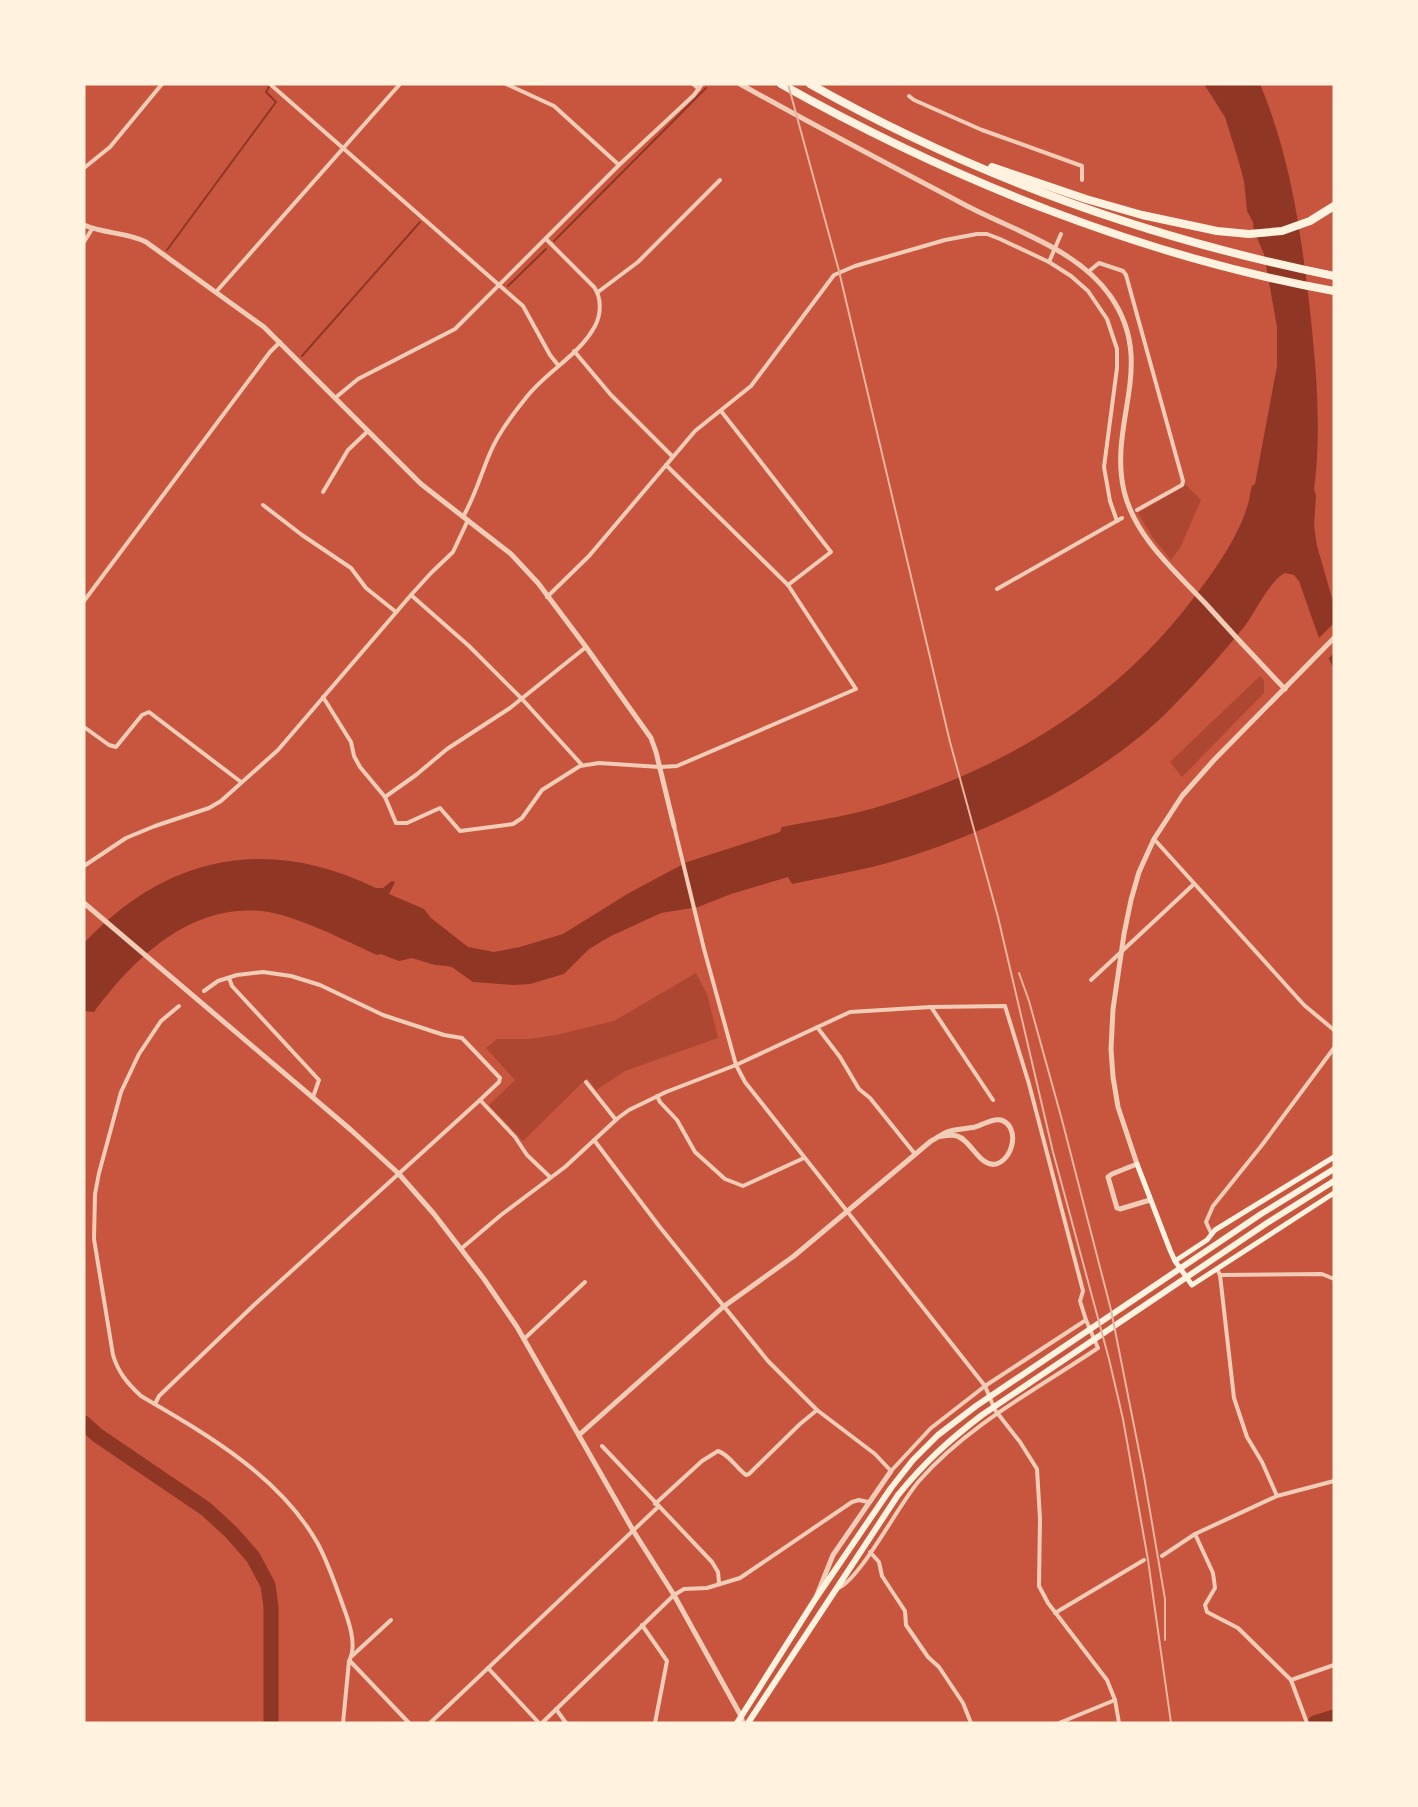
<svg xmlns="http://www.w3.org/2000/svg" width="1418" height="1807" viewBox="0 0 1418 1807" font-family="Manrope,sans-serif">
<style>
.green{fill:#ae4732}
.water{fill:#8f3625}
.pier{fill:#c8553d}
.lines{fill:none;stroke-linecap:round;stroke-linejoin:round}
.stream{stroke:#8f3625;stroke-width:2}
.river{stroke:#8f3625;stroke-width:15}
.minor{stroke:#f1ccb7;stroke-width:4}
.tertiary{stroke:#f1ccb7;stroke-width:5}
.secondary{stroke:#fff3e0;stroke-width:5}
.primary{stroke:#fff3e0;stroke-width:6}
.motorway{stroke:#fff3e0;stroke-width:8}
.rail{stroke:#e9b49f;stroke-width:2}
</style>
<rect width="100%" height="100%" fill="#c8553d"/>
<g class="green">
<polygon points="1186,485 1201,500 1180,548 1171,560 1153,538 1138,513"/>
<polygon points="1260,676 1264,680 1264,693 1182,777 1170,762"/>
<polygon points="696,973 707,994 718,1038 625,1071 596,1090 587,1078 523,1141 489,1105 515,1080 486,1048 497,1039 529,1039 556,1035 614,1021"/>
</g>
<path class="water" d="M1204 84H1260C1290 156 1300 226 1309 302 1316 364 1322 428 1314 490L1316 495 1314 526 1317 546 1334 605V669L1320 641 1299 581 1294 575 1285 573C1270 580 1255 613 1244 627 1222 654 1199 680 1174 705 1103 780 972 842 872 867 846 873 819 878 792 884L788 877 731 894 698 907 661 913 611 936 589 949 564 974 530 984 513 985 473 982 452 967 447 966 435 965 412 958 399 961 381 954 377 955C346 941 296 915 262 911 189 904 134 958 94 1012L84 1011V943C167 855 267 835 376 888H383L392 881 395 882 389 894 424 909 431 918 468 947 494 952 520 947 563 934 629 893 687 862 780 832 782 827C812 821 842 817 871 809 994 773 1105 710 1185 609 1208 580 1238 540 1248 504 1250 498 1250 492 1252 486L1255 484 1277 366V327L1264 254 1254 231 1253 222 1247 211 1244 181 1238 159 1225 117Z"/>
<polygon class="pier" points="1334,623 1334,653 1325,662 1316,641"/>
<g class="lines">
<g class="stream">
<polyline points="554,241 706,88"/>
<polyline points="167,250 276,102 266,92 270,85"/>
<polyline points="508,286 546,249"/>
<polyline points="302,356 420,222"/>
</g>
<g class="river">
<polyline points="84,1423 97,1435 206,1509 231,1532 253,1557 268,1585 271,1607 271,1723"/>
<polyline points="1315,1723 1334,1717"/>
</g>
<g class="minor">
<polyline points="270,84 523,306 550,355 558,365"/>
<polyline points="506,84 554,106 619,165"/>
<polyline points="693,84 699,89"/>
<polyline points="909,96 914,100 982,130 1082,166 1082,180"/>
<polyline points="84,168 110,147 162,84"/>
<polyline points="84,242 92,229"/>
<polyline points="1049,262 1061,234"/>
<polyline points="1088,272 1099,263 1123,271 1126,275 1183,481 1182,485 1137,510"/>
<polyline points="216,292 400,84"/>
<polyline points="598,292 638,262 720,180"/>
<polyline points="574,351 611,395 672,456"/>
<polyline points="335,398 358,379 455,329 619,165 694,95 702,84"/>
<polyline points="721,411 831,552 788,585"/>
<polyline points="323,492 348,450 368,431"/>
<polyline points="263,505 302,535 351,568 366,588 396,612"/>
<path d="M463 517C475 496 481 474 490 453 498 434 512 415 525 399 545 372 579 356 595 326 601 315 602 298 594 287L546 239"/>
<polyline points="997,589 1122,518"/>
<polyline points="411,595 469,646 522,699 582,765"/>
<polyline points="547,597 589,556 695,431 751,386 834,275 855,266 945,240 977,234 987,234 1000,239 1049,262 1071,276 1088,291 1107,319 1117,349 1117,368 1104,467 1110,501 1117,521"/>
<polyline points="84,601 270,352 280,342"/>
<polyline points="323,697 351,742 354,756 360,767 385,797 396,823 407,823 440,808 460,831 513,824 522,818 542,790 580,766 599,763 660,767 677,766 856,689 788,585 666,465"/>
<polyline points="84,727 109,745 116,747 142,715 149,712 241,782"/>
<polyline points="385,797 416,775 447,749 510,708 586,647"/>
<polyline points="1154,839 1304,1005 1334,1030"/>
<polyline points="84,866 126,838 155,826 209,808 221,801 278,750 411,595 431,573 453,552 468,520"/>
<polyline points="229,978 232,986 319,1080 313,1097"/>
<polyline points="1091,980 1194,884"/>
<path d="M179 1006 161 1021 139 1054 121 1092 99 1173 95 1194 94 1239 113 1355C118 1372 127 1383 141 1396 206 1434 280 1476 318 1544 328 1563 335 1583 342 1603 348 1619 358 1645 349 1661L343 1723"/>
<polyline points="931,1007 993,1100"/>
<polyline points="817,1027 840,1057 859,1089 870,1098 915,1154"/>
<polyline points="586,1082 616,1120"/>
<polyline points="657,1096 660,1102 677,1120 695,1152 725,1179 743,1186 804,1158"/>
<polyline points="480,1100 515,1137 527,1155 550,1177"/>
<polyline points="594,1140 659,1226 768,1361 817,1410 875,1454 891,1471 931,1428 985,1386 995,1410 1020,1442 1037,1469 1040,1519 1039,1586 1048,1603 1107,1680 1115,1700 1119,1723"/>
<polyline points="1211,1233 1206,1222 1213,1206 1262,1145 1334,1048"/>
<polyline points="462,1248 501,1215 565,1167 618,1118 629,1110 666,1092 736,1065 850,1012 931,1007 1005,1006 1029,1084 1083,1291 1080,1301 1086,1320 985,1386 745,1082 736,1065 704,949 674,826"/>
<polyline points="1217,1269 1220,1275 1234,1398 1247,1437 1262,1462 1277,1496"/>
<polyline points="1220,1275 1322,1274 1334,1279"/>
<polyline points="524,1339 585,1282"/>
<polyline points="155,1404 159,1396 254,1305 480,1100 499,1082 500,1078 462,1038 444,1035 383,1015 320,985 291,976 263,972 237,975 218,981 204,991"/>
<polyline points="602,1446 712,1562 718,1572 719,1583"/>
<path d="M655 1504 702 1461 718 1451C730 1455 736 1468 746 1475L749 1474 800 1424 817 1410"/>
<polyline points="1195,1534 1213,1573 1215,1588 1205,1605 1207,1612 1238,1628 1291,1680 1307,1723"/>
<polyline points="870,1552 879,1562 882,1576 905,1611 906,1625 928,1657 939,1667 963,1703 971,1723"/>
<polyline points="1162,1556 1195,1534 1277,1496 1334,1481"/>
<path d="M837 1589C861 1579 898 1505 919 1481 968 1425 1037 1389 1098 1348L1086 1320"/>
<polyline points="1055,1613 1144,1560"/>
<polyline points="642,1625 667,1661 655,1723"/>
<polyline points="352,1656 391,1620"/>
<polyline points="350,1661 409,1723"/>
<polyline points="488,1668 539,1723"/>
<polyline points="1291,1680 1334,1665"/>
<polyline points="556,1709 566,1723"/>
<polyline points="430,1723 658,1507"/>
<polyline points="542,1723 674,1595 684,1589 707,1588 740,1578 852,1502 859,1500 868,1502"/>
<polyline points="1059,1723 1115,1700"/>
</g>
<g class="tertiary">
<path d="M740 84C815 126 891 166 967 206 1015 231 1079 250 1111 297 1157 364 1108 422 1124 491 1135 537 1174 570 1205 603 1231 632 1258 661 1285 689"/>
<path d="M84 225C104 234 127 232 146 242L264 327 421 484 511 554 538 583 586 647 651 738 656 752 674 826"/>
<polyline points="84,903 351,1130 398,1173 434,1214 484,1279 517,1327 634,1532 674,1595 741,1716 743,1723"/>
<polyline points="1150,1200 1120,1209 1117,1208 1108,1177 1112,1174 1137,1164 1118,1107 1113,1077 1111,1049 1113,1009 1124,934 1131,900 1139,872 1154,839 1182,796 1214,760 1334,638"/>
<path d="M579 1435 723 1307 794 1256 931 1141C937 1138 942 1134 947 1132 955 1129 966 1129 975 1127 983 1125 992 1118 1001 1120 1020 1126 1014 1159 996 1164 980 1168 971 1140 957 1136 951 1134 944 1136 938 1137"/>
<polyline points="817,1595 833,1555 891,1471"/>
</g>
<g class="secondary">
<polyline points="1137,1164 1170,1250 1175,1261 1192,1285 1334,1193"/>
<polyline points="1175,1261 1207,1240 1215,1230 1334,1157"/>
</g>
<g class="primary">
<polyline points="737,1723 816,1598 891,1488 913,1460 938,1435 976,1406 1261,1214 1334,1169"/>
<path d="M748 1723 898 1495C925 1462 948 1441 982 1415L1267 1223 1334 1181"/>
</g>
<g class="motorway">
<path d="M781 84C952 180 1141 256 1334 291"/>
<path d="M810 84C973 176 1151 239 1334 276"/>
<polyline points="992,167 1086,199 1142,215 1217,231 1249,234 1282,231 1310,221 1334,206"/>
</g>
<g class="rail">
<polyline points="788,84 839,271 950,742 998,917 1053,1152 1109,1359 1123,1419 1148,1560 1171,1723"/>
<polyline points="1019,973 1029,1001 1062,1120 1111,1310 1144,1476 1165,1599 1165,1640"/>
</g>
</g>
<rect width="1418" height="1807" fill="none" stroke="#fff3e0" stroke-width="171"/>
</svg>
